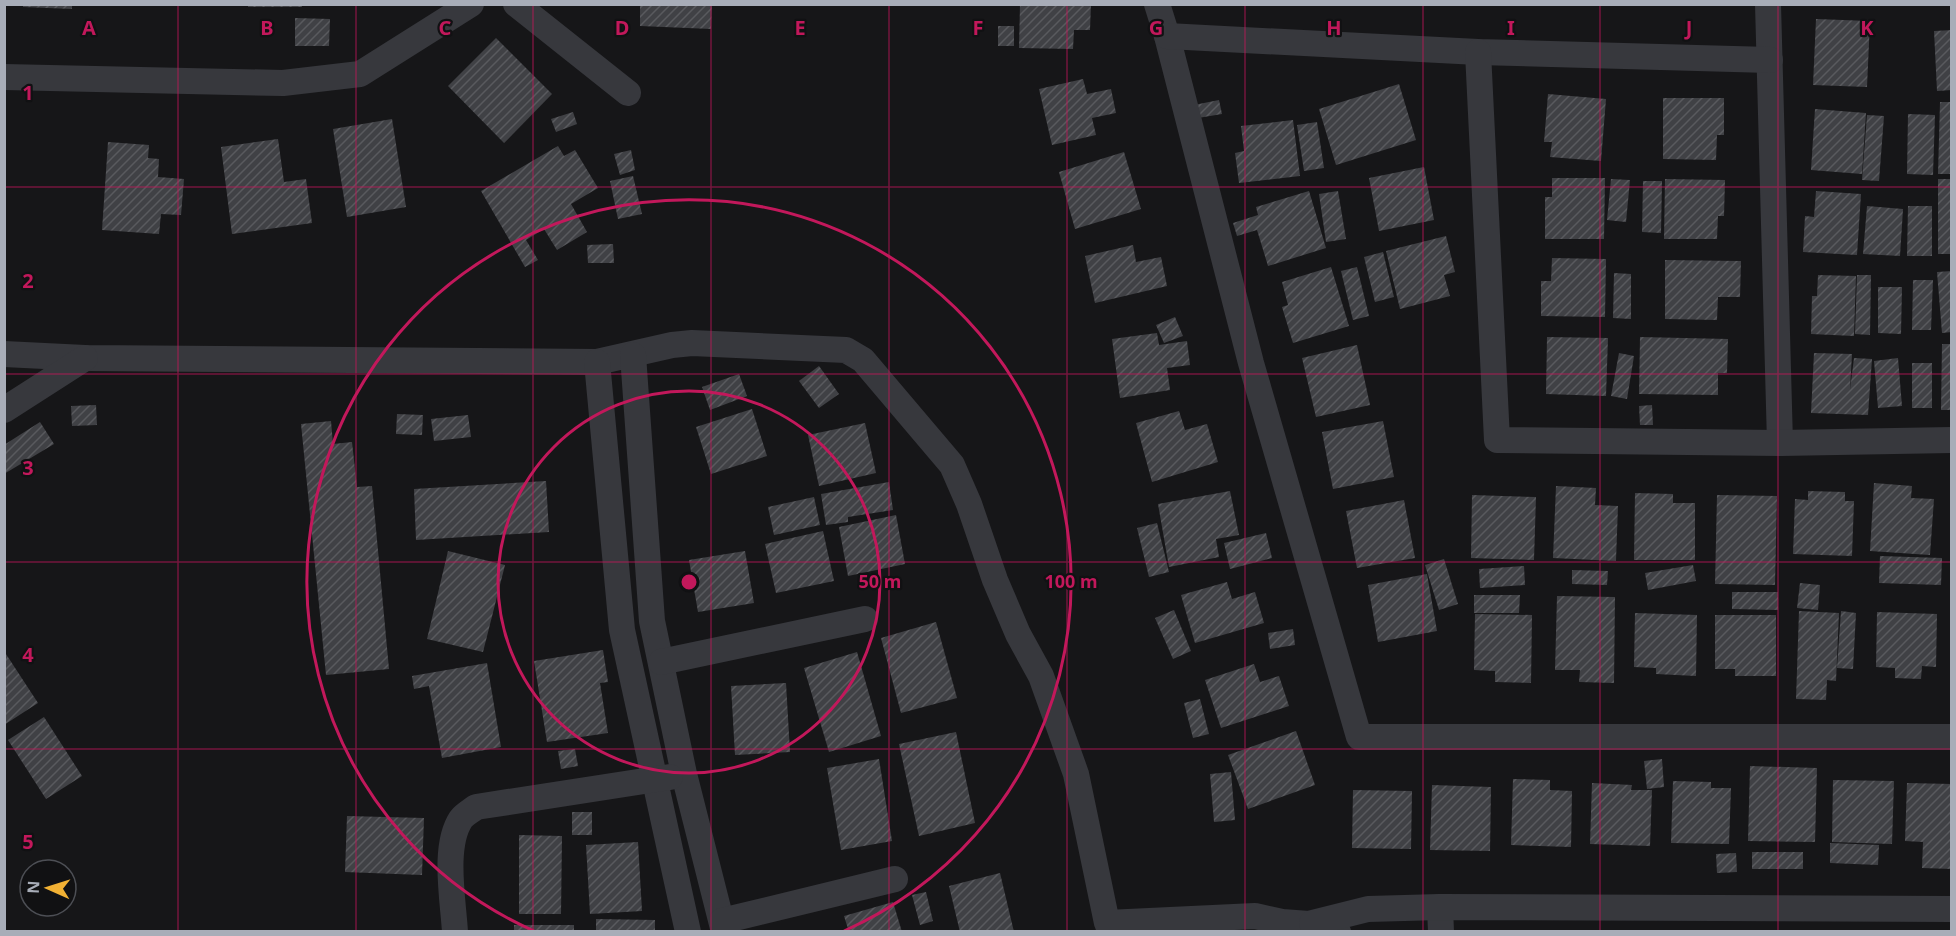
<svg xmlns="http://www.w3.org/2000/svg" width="1956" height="936" viewBox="0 0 1956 936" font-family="'Noto Sans',sans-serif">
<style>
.building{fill:url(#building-hatch)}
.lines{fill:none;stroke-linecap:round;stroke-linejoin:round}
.minor{stroke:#37383d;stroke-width:26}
.grid{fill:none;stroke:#c2185b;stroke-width:1.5;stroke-opacity:0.55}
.ring{fill:none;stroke:#c2185b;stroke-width:3}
.grid-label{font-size:20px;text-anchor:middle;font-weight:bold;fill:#c2185b;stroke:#111113;stroke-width:4.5;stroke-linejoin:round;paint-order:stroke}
.centre{fill:#c2185b;stroke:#111113;stroke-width:3}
.ring-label{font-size:18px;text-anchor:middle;font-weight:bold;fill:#c2185b;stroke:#111113;stroke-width:4.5;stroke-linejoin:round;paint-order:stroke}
</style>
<defs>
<pattern id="building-hatch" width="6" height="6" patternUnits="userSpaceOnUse" patternTransform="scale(1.5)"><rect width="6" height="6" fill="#404145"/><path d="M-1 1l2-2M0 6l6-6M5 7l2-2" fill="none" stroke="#595a5e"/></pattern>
</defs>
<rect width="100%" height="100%" fill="#161618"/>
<g class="building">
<polygon points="23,4 72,4 72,9 23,7"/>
<rect x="248" y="4" width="54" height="3"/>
<polygon points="640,4 712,4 711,29 640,26"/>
<polygon points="1020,4 1091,4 1090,30 1074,30 1073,49 1019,48"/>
<polygon points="295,18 330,19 329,46 295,46"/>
<polygon points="1816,19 1870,21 1867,87 1813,85"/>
<rect x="998" y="26" width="16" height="20"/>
<polygon points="1952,30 1952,90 1937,91 1934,31"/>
<polygon points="496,38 552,94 504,143 448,86"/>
<polygon points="1083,79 1087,94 1111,89 1116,113 1092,118 1096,135 1052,145 1039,89"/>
<polygon points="1399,84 1416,140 1336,165 1319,109"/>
<polygon points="1548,94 1606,99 1601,161 1550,157 1552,142 1544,142"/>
<polygon points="1663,98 1724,98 1724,135 1717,135 1716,160 1663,159"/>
<polygon points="1219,100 1222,114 1198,118 1194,105"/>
<polygon points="1940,102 1952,102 1952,174 1938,174"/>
<polygon points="1815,109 1866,113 1862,174 1811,170"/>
<polygon points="573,112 577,124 556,132 551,119"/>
<polygon points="1908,114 1935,115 1933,175 1907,174"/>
<polygon points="1867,115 1884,116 1879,181 1862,180"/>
<polygon points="392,119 406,207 347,217 333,129"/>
<polygon points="1293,120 1300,176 1239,183 1235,153 1244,151 1241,126"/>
<polygon points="1317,122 1324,168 1304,171 1297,125"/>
<polygon points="278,139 284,182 306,179 312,223 232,234 221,147"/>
<polygon points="108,142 149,145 148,158 159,159 158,177 184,179 181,215 161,214 159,234 102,230"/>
<polygon points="558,146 564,156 575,150 598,188 571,204 587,232 557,250 544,229 526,240 538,260 525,267 481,191"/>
<polygon points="631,150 635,170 620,175 614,154"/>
<polygon points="1124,152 1141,209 1075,229 1059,172"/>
<polygon points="1424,167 1434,220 1379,231 1369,178"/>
<polygon points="633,176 642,214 618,219 610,181"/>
<polygon points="1552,178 1605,178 1604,239 1545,239 1545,197 1552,197"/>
<polygon points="1611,179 1630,180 1626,222 1607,220"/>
<polygon points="1665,179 1725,180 1724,216 1718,216 1717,239 1664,239"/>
<rect x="1938" y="179" width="14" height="75"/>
<polygon points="1643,181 1662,181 1661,233 1642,232"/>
<polygon points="1309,191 1326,248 1268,266 1257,230 1237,236 1233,223 1258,215 1256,207"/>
<polygon points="1338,191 1346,239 1326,242 1319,194"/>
<polygon points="1816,191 1861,194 1857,255 1803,252 1805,216 1814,217"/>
<polygon points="1867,206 1903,209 1900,256 1863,254"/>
<polygon points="1908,206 1932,206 1932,256 1907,256"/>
<polygon points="1446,236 1455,272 1444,275 1450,296 1400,309 1386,251"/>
<polygon points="613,244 614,263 588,263 587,245"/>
<polygon points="1133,245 1136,262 1161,257 1167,286 1095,303 1085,256"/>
<polygon points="1383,252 1394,297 1375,302 1364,257"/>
<polygon points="1552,258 1606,259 1605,317 1541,316 1541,281 1551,281"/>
<polygon points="1665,260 1741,261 1740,297 1718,297 1717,320 1665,319"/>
<polygon points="1331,267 1349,326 1293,343 1282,307 1288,305 1282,282"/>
<polygon points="1357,267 1369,316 1353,320 1341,271"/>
<polygon points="1952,271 1952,332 1942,333 1937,272"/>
<polygon points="1614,273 1631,274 1631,319 1613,318"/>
<polygon points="1818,275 1856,276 1854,336 1811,334 1812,296 1817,296"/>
<polygon points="1857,275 1871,275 1870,335 1855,334"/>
<polygon points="1913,280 1933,280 1931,330 1912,330"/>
<polygon points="1878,287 1902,287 1901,334 1878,333"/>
<polygon points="1175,317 1183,336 1164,343 1156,325"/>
<polygon points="1157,333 1159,345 1187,341 1190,365 1167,368 1170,390 1120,398 1112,339"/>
<polygon points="1547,337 1608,338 1606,396 1546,394"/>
<polygon points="1640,337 1728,339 1727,373 1718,373 1718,395 1639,394"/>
<polygon points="1942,344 1952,344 1952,410 1941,410"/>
<polygon points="1357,345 1370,405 1316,417 1302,358"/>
<polygon points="1619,353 1634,356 1627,399 1611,396"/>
<polygon points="1814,353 1852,354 1850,390 1854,358 1872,359 1868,415 1811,413"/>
<polygon points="1898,358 1902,406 1878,408 1874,361"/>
<rect x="1912" y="363" width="20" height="45"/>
<polygon points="819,366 839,394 819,408 799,381"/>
<polygon points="739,374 747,396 710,410 702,387"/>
<polygon points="96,405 97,425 72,426 71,406"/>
<polygon points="1652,405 1653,425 1640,425 1639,406"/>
<polygon points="752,409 767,456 711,474 696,427"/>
<polygon points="1179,411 1185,430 1207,424 1218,462 1152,482 1136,423"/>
<polygon points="397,414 423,415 422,435 396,434"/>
<polygon points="468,415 471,437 434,441 431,419"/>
<polygon points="331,421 333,444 352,442 357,487 372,486 389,669 326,675 301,424"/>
<polygon points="1383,421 1394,477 1333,489 1322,432"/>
<polygon points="40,422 54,444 4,474 4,445"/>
<polygon points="865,423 876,473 819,486 808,435"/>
<polygon points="546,481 549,532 416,540 414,489"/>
<polygon points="889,482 893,510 848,517 848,522 826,525 821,494"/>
<polygon points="1874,483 1912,486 1911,498 1934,499 1930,555 1870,551"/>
<polygon points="1556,486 1596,488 1595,505 1618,506 1616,561 1553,558"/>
<polygon points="1230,491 1239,535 1216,539 1219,557 1169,567 1158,504"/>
<polygon points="1808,491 1845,492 1845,501 1854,501 1852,556 1793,554 1795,499 1808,500"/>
<polygon points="1635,493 1673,494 1673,503 1695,503 1695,560 1634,560"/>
<polygon points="1472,495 1536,497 1534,560 1471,558"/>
<polygon points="1717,495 1777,496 1775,585 1715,584"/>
<polygon points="814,497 820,525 774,535 768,507"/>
<polygon points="1404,500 1415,558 1357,568 1346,511"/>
<polygon points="896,515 905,564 848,576 839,527"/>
<polygon points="1157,523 1169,572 1149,577 1137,528"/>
<polygon points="823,531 834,581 776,593 765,544"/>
<polygon points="1266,533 1272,558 1230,569 1224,543"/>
<polygon points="448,551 505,565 483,652 427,639"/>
<polygon points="745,551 754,603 698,612 689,560"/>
<polygon points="1880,556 1942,558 1941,585 1879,583"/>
<polygon points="1444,559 1458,604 1439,610 1425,565"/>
<polygon points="1693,565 1696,581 1648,590 1645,573"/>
<polygon points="1524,566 1525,585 1480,588 1479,569"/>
<polygon points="1572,570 1608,571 1607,585 1572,584"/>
<polygon points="1427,574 1437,631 1378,642 1368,585"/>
<polygon points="1227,582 1232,599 1255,592 1264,623 1195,643 1181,595"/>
<polygon points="1800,583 1820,585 1818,610 1797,608"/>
<polygon points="1732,592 1778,592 1778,610 1732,609"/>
<polygon points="1474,595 1520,595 1519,613 1474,613"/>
<polygon points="1557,596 1615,597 1614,683 1579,682 1580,670 1555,670"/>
<polygon points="1174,610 1191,651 1173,659 1155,618"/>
<polygon points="1799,611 1839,613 1836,681 1827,680 1826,700 1796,699"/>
<polygon points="1841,611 1856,613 1853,669 1837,668"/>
<polygon points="1877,612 1937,614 1936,667 1922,666 1921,679 1895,678 1895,668 1876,667"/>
<polygon points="1635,613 1697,615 1696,676 1656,674 1656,668 1634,667"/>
<polygon points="1475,614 1532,615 1531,683 1495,682 1495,671 1474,670"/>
<polygon points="1715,615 1776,615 1776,676 1735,676 1735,669 1715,669"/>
<polygon points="936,622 957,698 901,713 881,638"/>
<polygon points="1293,629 1295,645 1270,649 1268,633"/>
<polygon points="603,650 608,682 600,683 608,733 547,742 534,661"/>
<polygon points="4,651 38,703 4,725"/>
<polygon points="857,652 881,736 829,752 804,668"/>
<polygon points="487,663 501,747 442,758 429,686 414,689 412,676"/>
<polygon points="1254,664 1260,682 1279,676 1289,706 1221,728 1205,680"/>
<polygon points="786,683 790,752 735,755 731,686"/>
<polygon points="1200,699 1209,734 1193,738 1184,703"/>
<polygon points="44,717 82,776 46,799 8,740"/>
<polygon points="1296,731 1315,785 1248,809 1228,755"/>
<polygon points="956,732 975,823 919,836 899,744"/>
<polygon points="575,749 578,766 561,769 558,751"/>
<polygon points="879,759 892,841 841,850 827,768"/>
<polygon points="1662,759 1664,787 1647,789 1644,761"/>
<polygon points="1750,766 1817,768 1815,842 1748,841"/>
<polygon points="1231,772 1235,820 1214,822 1210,774"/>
<polygon points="1513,779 1550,780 1550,790 1572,791 1571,847 1511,845"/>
<polygon points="1833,780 1894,781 1892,844 1832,842"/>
<polygon points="1673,781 1711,782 1711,788 1731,788 1729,844 1671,843"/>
<polygon points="1592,783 1632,785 1631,790 1652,790 1650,846 1590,844"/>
<polygon points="1907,783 1952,784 1952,869 1922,868 1923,842 1905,841"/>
<polygon points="1432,785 1491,787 1490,851 1430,850"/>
<polygon points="1353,790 1412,791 1411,849 1352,848"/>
<rect x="572" y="812" width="20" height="23"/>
<polygon points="347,816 424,818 422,875 345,872"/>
<polygon points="519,835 562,836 561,914 519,914"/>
<polygon points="638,842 642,911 590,914 586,845"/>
<polygon points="1830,843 1879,845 1878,865 1830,863"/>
<rect x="1752" y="852" width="51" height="17"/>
<polygon points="1736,853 1737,872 1717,873 1716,854"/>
<polygon points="1000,873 1014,932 960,932 949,886"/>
<polygon points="926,892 933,921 920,925 912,895"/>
<polygon points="893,902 902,932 849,932 844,916"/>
<polygon points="596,919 655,920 655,932 596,932"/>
<rect x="514" y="925" width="60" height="7"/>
</g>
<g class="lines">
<g class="minor">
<polyline points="516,4 628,93"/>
<polyline points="1157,4 1167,36 1251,363 1359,737 1952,737"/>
<polyline points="1768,4 1780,443"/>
<polyline points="1167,36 1478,52 1770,60"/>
<polyline points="1478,52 1497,440 1780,443 1952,440"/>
<polyline points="4,77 283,83 360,74 471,4"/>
<polyline points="4,354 85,358 597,362 672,345 692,343 846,350 863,360 952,465 969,504 995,580 1018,634 1041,676 1076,774 1107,923 1255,916 1282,922 1309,924 1338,932"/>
<polyline points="633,355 652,621 684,774 724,932"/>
<polyline points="597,362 622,630 688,932"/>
<polyline points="4,410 85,358"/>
<polyline points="661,662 865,619"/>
<polyline points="1440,907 1441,932"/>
<polyline points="722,921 895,879"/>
<polyline points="1312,923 1368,909 1440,907 1952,909"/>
<path d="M455 932C453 899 443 846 461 819 465 814 471 811 476 807L670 777"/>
</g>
</g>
<path class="grid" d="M178 4V932M356 4V932M533 4V932M711 4V932M889 4V932M1067 4V932M1245 4V932M1423 4V932M1600 4V932M1778 4V932M4 187H1952M4 374H1952M4 562H1952M4 749H1952"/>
<g class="ring">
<circle cx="689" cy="582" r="191"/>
<path d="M534 931A382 382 0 1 1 844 931"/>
</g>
<g class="grid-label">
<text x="89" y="35">A</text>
<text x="267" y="35">B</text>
<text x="445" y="35">C</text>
<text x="622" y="35">D</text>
<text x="800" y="35">E</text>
<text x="978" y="35">F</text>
<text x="1156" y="35">G</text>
<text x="1334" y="35">H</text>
<text x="1511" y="35">I</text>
<text x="1689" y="35">J</text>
<text x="1867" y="35">K</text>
<text x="28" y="100">1</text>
<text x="28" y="288">2</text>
<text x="28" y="475">3</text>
<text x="28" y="662">4</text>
<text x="28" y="849">5</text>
</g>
<circle cx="689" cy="582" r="9" class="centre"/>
<g class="ring-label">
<text x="880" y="588">50 m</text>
<text x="1071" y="588">100 m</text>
</g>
<rect width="1956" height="936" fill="none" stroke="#a8adb8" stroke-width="12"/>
<g transform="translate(48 888) rotate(273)"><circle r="28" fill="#111113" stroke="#4d4f55" stroke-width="1.5"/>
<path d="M0-4.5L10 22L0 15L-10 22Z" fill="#f2b134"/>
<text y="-9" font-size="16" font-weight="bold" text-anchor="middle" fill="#a8adb8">N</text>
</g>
</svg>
